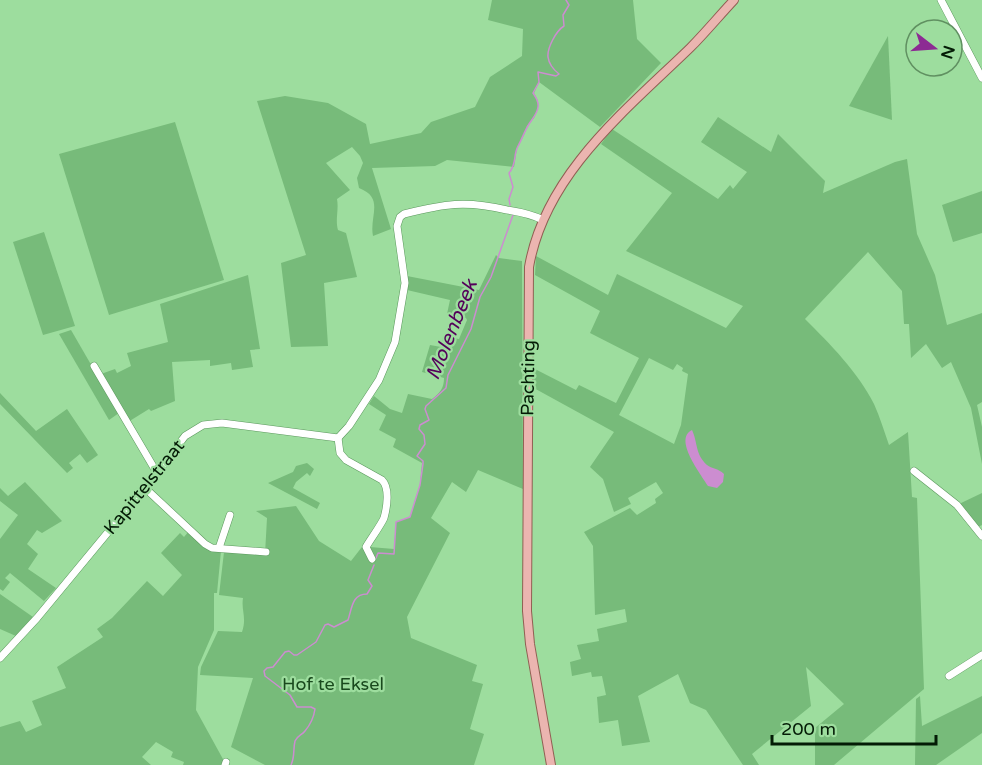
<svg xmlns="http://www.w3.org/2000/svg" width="982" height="765" viewBox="0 0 982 765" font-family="'Varela Round',sans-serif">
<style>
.green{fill:#77bb7a;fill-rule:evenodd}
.water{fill:#cc8dd0}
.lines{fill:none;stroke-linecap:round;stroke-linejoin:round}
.stream{stroke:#cc8dd0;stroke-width:1.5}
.minor-casing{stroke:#5b985d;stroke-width:8}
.major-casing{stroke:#915f53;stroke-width:10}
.minor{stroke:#fff;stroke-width:7}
.major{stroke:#ebb5b0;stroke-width:8}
.labels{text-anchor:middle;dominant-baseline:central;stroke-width:4.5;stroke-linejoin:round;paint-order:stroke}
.street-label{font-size:18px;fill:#041c06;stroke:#9ddd9e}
.park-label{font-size:18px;fill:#19491d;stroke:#9ddd9e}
.water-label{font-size:20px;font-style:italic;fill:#54015a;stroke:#9ddd9e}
</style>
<rect width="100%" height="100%" fill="#9ddd9e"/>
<g class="green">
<path d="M492 0H633L637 39 661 63 600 127 539 82 534 93 538 101V108L534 118 527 126 524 135 517 148 514 167 447 160 435 166 372 168 391 229 373 236C369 216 385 198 359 188L357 178 363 163 360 156 352 147 326 163 350 190 337 199C339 210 335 220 338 230L346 233 357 277 324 283 328 346 291 347 281 263 306 255 257 101 285 96 328 103 366 124 370 144 421 133 431 122 475 107 490 77 522 56 523 29 488 20Z"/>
<polygon points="888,36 892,120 849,106"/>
<path d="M718 117 771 152 778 134 825 181 823 193 895 162 907 159 917 234 935 275 947 325 982 313V402L977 405 982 427V464L971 408 951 362 942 368 926 344 911 358 909 324H904L902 291 868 252 805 319C830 344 858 372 874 404 880 417 884 431 889 445L908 432 912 497 917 498 924 689 834 765H815V728L844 704 806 667 811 706 752 754 759 765H743L706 710 690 703 678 674 638 696 650 742 622 746 618 720 599 723 597 697 606 695 602 676 592 677 591 672 572 676 570 662 581 659 577 645 599 641 597 629 627 622 625 609 595 615 593 546 584 532 630 508 637 515 656 503 655 499 663 493 656 482 628 498 631 504 614 512 603 479 590 467 614 432 532 387 533 368 576 390 579 385 616 403 639 358 590 333 600 311 535 275 536 256 608 295 617 274 726 328 743 306 626 251 672 193 601 144 612 129 718 199 730 185 733 189 747 172 701 142ZM649 358 673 370 677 364 683 368 682 371 688 374 681 425 674 444 619 415Z"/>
<polygon points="175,122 224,280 109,315 59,154"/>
<polygon points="982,191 982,233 953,242 942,205"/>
<polygon points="44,232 75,326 43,335 13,242"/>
<path d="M496 255 499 258 522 261 523 489 478 470 466 492 452 482 431 518 450 533 407 617 411 638 477 665 472 681 483 684 470 729 484 734 474 765H265L231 747 253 678 200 675 201 667 218 631 242 632C247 617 241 611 243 598L219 595 224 552 265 554 267 518 256 511 296 506 319 541 351 561 365 543 370 547 394 549 396 522 410 517 420 485 422 463 393 447 396 439 379 430 386 415 369 404 374 396 390 409 402 413 408 394 432 399C440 393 444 388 444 378L422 372 430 345 441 347 443 336 459 339 467 320 466 318 447 314 450 300 407 290V276L479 290Z"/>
<polygon points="248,275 260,349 250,350 253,367 232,370 231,363 210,366 210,360 172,362 175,401 151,411 149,409 128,422 101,374 115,369 117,373 131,366 127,353 168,342 160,304"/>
<polygon points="71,330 119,413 109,420 59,334"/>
<polygon points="0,393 36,431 67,409 98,455 87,463 80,454 69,463 73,468 67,473 0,404"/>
<polygon points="307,463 314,469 310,476 307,473 296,482 293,488 320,503 317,509 268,483 293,472 296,466"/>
<polygon points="25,482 62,521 42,533 37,530 27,544 38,554 28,569 56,588 44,601 10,573 5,578 10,582 3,591 0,589 0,539 18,515 0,501 0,488 8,496"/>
<polygon points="982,493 982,525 978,527 959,504"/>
<polygon points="189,531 221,551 217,593 214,593 214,630 198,667 196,710 224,761 223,765 183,765 184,762 171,757 173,752 156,742 142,757 151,765 0,765 0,727 20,721 26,732 42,725 32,701 66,688 57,667 103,637 97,629 112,618 147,581 163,596 182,575 161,553 180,533 184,537"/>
<polygon points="0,594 33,617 16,636 0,629"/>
<polygon points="920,696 922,726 982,696 982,733 936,765 915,765 916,699"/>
</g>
<path class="water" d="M692 430C698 443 695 454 707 465 712 469 718 468 724 474L723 482 717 488 708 486C701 474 673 439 692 430Z"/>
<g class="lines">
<g class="stream">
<path d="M510 205 509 199 513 187 509 173C517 164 513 155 518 146 522 139 525 130 529 124 533 118 537 114 538 107 539 101 536 98 533 93L539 82 538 72 556 76 559 74C554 70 549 65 548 57 547 48 556 31 564 26L563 15 569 5 566 0"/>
<polyline points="376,558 378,553 394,554 396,522 410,517 420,485 423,464 423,461 417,456 425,444 424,435 419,429 420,425 429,420 425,409 426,406 446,388 448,375 471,329 480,297 491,277 513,215"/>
<path d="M291 765C295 757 293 749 295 741 297 736 302 735 305 731 310 725 314 716 315 709L311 707H297L290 695 265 676 264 671 267 668 273 667 285 652 289 651 294 655H297L316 642 325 625 328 624 334 627 348 620C352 608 352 594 367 594L372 586 368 580 374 565"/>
</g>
<g class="minor-casing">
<g id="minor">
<polyline points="941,0 982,78"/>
<polyline points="94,366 157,473"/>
<path d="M338 438 349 426 379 380 395 342 405 283 397 226 400 217 404 214C444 204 465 200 507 210 520 212 531 214 543 220"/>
<path d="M338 438 340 453 346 460 382 480C390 488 387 507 384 518 381 525 370 540 366 547L372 559"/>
<polyline points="914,471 957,505 982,536"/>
<polyline points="145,488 205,544 212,548 266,552"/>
<polyline points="219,548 230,515"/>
<polyline points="0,658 37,618 157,473 185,436 203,425 222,423 338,438"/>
<polyline points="949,676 982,655"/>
<polyline points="225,765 226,762"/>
</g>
</g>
<g class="major-casing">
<path id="major" d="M551 765 530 644 527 611 529 267C545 174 626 110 690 48 705 33 719 16 734 0"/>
</g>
<use href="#minor" class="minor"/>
<use href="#major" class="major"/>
</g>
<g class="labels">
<g class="street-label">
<text transform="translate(528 378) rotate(-89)">Pachting</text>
<text transform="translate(144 487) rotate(-51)">Kapittelstraat</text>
</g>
<g class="park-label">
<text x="333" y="684">Hof te Eksel</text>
</g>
<g class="water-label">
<text transform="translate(452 330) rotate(-68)">Molenbeek</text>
</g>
</g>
<g transform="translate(934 48) rotate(107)"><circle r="28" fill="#9ddd9e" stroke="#609061" stroke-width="1.5"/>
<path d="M0-4.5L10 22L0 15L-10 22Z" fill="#8c2b93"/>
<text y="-9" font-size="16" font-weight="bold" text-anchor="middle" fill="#041c06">N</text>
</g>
<path d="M772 735v9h164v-9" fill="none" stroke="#041c06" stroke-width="3"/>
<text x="781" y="735" font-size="18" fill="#041c06" stroke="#9ddd9e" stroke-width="4.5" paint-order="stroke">200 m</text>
</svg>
